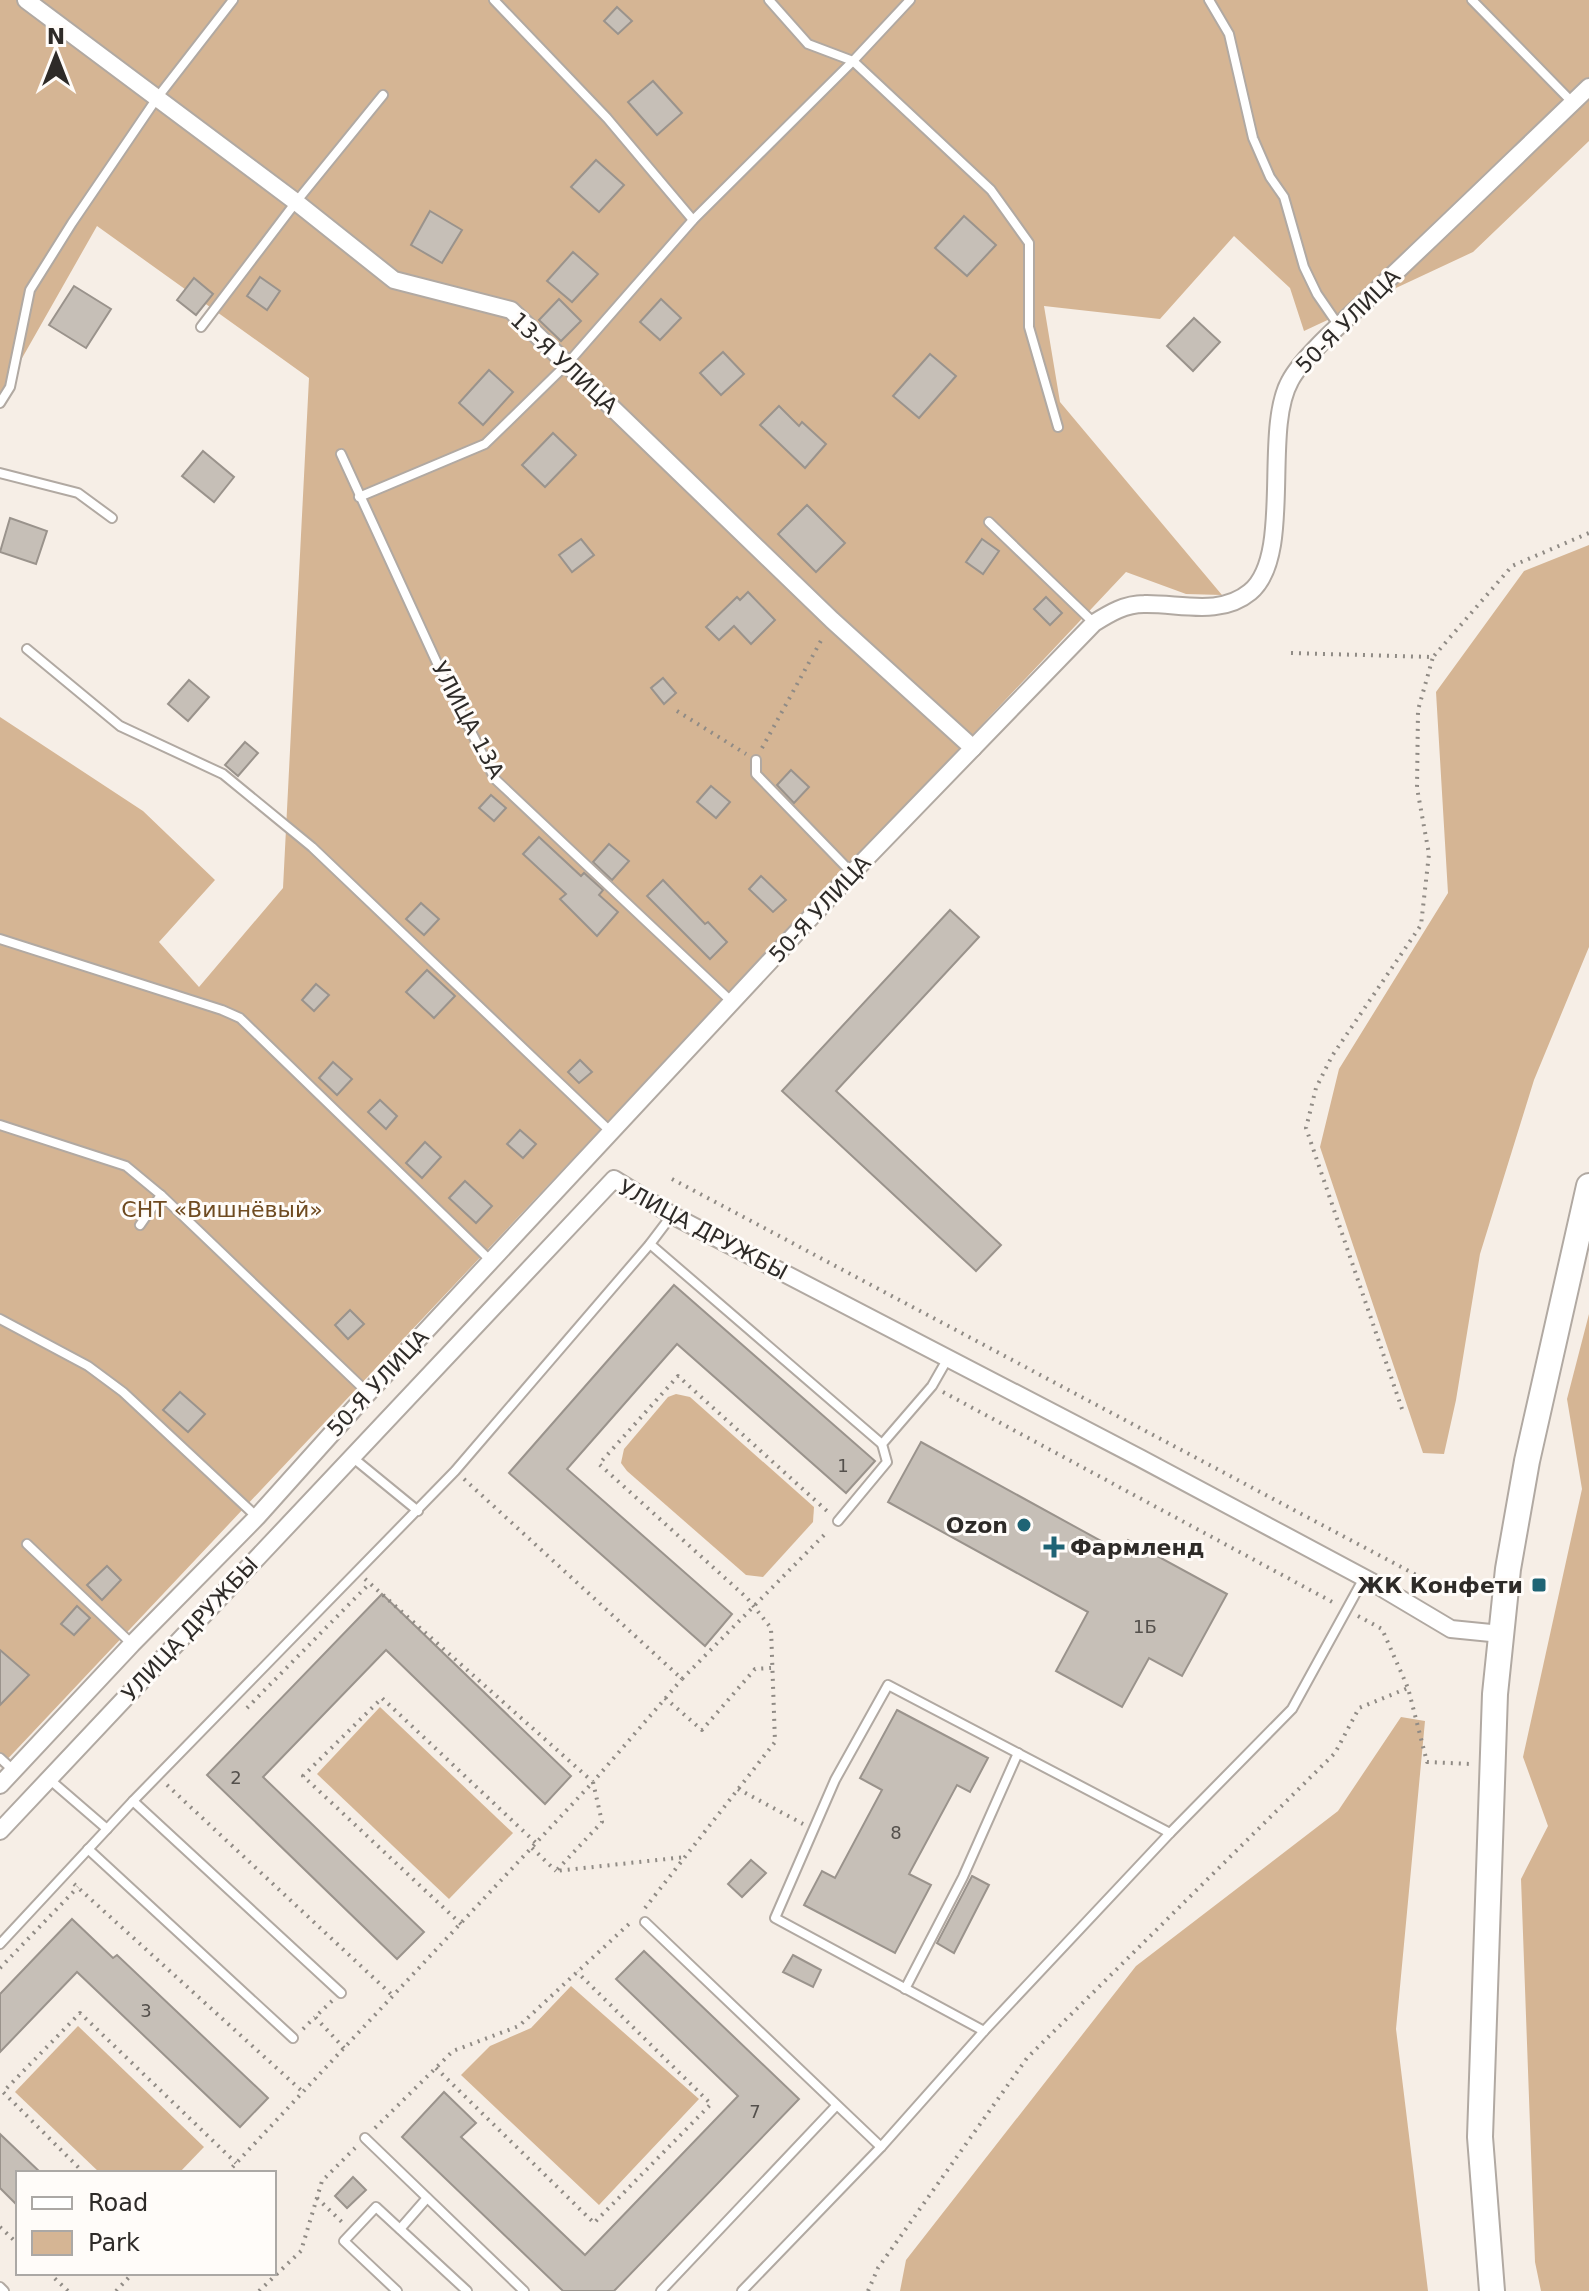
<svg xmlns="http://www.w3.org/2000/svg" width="1589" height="2291" viewBox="0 0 1589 2291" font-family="'DejaVu Sans',sans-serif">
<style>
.green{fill:#d5b594}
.building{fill:#c6bfb7;stroke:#9a938c;stroke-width:2}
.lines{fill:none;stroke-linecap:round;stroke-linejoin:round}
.lane-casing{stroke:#b1a9a2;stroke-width:12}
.street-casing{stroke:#b1a9a2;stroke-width:20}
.secondary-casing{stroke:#b1a9a2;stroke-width:28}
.path{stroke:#908b85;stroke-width:4;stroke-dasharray:2 6;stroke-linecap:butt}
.lane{stroke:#fff;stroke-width:8}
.street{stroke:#fff;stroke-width:16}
.secondary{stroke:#fff;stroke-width:24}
.poi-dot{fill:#1f6475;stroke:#fffcf9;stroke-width:3}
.labels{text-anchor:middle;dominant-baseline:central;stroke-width:6;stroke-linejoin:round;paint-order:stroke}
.number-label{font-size:18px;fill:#54504c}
.street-label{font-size:22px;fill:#2e2b28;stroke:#fffcf9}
.park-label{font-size:22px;fill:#6f4b21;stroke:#fffcf9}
.poi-label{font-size:22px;font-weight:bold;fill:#2e2b28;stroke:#fffcf9;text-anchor:end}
</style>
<rect width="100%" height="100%" fill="#f6eee6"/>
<g class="green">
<polygon points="0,0 1589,0 1589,141 1473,252 1304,331 1290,288 1234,236 1160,319 1044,306 1060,402 1222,595 1186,594 1126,572 0,1767 0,717 143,811 215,880 159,942 199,987 283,888 309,378 97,226 0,397"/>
<polygon points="1589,545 1589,947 1534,1080 1480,1254 1456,1400 1444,1454 1423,1453 1320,1147 1339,1069 1448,893 1436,692 1524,571"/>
<polygon points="1589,1314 1589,2291 1541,2291 1535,2262 1521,1879 1548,1826 1523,1757 1582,1489 1567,1399"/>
<polygon points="676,1394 690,1397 814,1507 813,1522 763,1577 746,1575 627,1471 621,1463 624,1449 668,1397"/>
<polygon points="380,1707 513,1833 449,1899 317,1774"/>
<polygon points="1401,1717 1425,1721 1396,2029 1428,2291 900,2291 906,2260 1136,1966 1338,1811"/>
<polygon points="571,1986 699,2099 599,2205 461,2075 490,2046 531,2028"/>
<polygon points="78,2026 204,2147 179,2173 100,2173 15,2092"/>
</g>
<g class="building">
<polygon points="617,7 632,21 618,34 604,21"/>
<polygon points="653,81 682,113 657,135 628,102"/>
<polygon points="596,160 624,185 599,212 571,187"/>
<polygon points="430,211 462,230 442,263 411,245"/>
<polygon points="964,216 996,245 967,276 935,248"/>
<polygon points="573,252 598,274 572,302 547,281"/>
<polygon points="260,277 280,291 267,310 247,296"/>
<polygon points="194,278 213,294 196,315 177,300"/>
<polygon points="74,286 111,309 86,348 49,325"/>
<polygon points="559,299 581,321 561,341 539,320"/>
<polygon points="661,299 681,318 660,340 640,322"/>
<polygon points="1194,318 1220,342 1193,371 1167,346"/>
<polygon points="723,352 744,374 721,395 700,373"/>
<polygon points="930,354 956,376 919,418 893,396"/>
<polygon points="489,370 513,392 483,425 459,403"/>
<polygon points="779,406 799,426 802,422 826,444 805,468 760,425"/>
<polygon points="553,433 576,455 545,487 522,465"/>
<polygon points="203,451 234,477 214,502 182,476"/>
<polygon points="807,505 845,543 816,572 778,534"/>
<polygon points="10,518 47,531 36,564 0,552"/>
<polygon points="581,539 594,555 572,572 559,555"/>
<polygon points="982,539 999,551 983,574 966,562"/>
<polygon points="748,592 775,620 751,644 734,626 719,640 706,627 737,597 740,600"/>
<polygon points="1046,597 1062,613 1050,625 1034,609"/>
<polygon points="663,678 676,693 664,704 651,688"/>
<polygon points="189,680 209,697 188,721 168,704"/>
<polygon points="245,742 258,753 238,776 225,765"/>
<polygon points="791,770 809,787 794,803 777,785"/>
<polygon points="711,786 730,802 716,818 697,802"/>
<polygon points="491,795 506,808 494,821 479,808"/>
<polygon points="539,837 581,876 584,873 603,890 599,895 618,912 597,936 560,899 566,894 523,854"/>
<polygon points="609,844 629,861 612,880 593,862"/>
<polygon points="761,876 786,900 773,912 749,889"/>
<polygon points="663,880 705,924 708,922 727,942 710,959 647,896"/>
<polygon points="421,903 439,919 424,935 406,919"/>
<polygon points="950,910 979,937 836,1091 1001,1245 976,1271 782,1091"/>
<polygon points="427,970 455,996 434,1018 406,992"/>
<polygon points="316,984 329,995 314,1011 302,1000"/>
<polygon points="580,1060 592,1072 579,1083 568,1072"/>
<polygon points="333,1062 352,1079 337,1095 319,1078"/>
<polygon points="380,1100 397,1116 386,1129 368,1112"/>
<polygon points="520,1130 536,1144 523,1158 507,1144"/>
<polygon points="425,1142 441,1157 422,1178 406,1163"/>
<polygon points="465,1181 492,1206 476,1223 449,1198"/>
<polygon points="674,1285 875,1461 846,1493 677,1344 567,1469 732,1614 705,1646 509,1473"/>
<polygon points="350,1310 364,1324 348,1339 335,1325"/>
<polygon points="180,1392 205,1414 188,1432 163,1410"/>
<polygon points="921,1442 1121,1552 1128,1540 1227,1594 1182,1676 1149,1658 1122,1707 1056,1671 1088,1612 888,1502"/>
<polygon points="107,1566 121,1580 102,1600 87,1585"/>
<polygon points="382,1594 571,1776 545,1804 386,1650 263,1777 424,1932 397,1959 207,1775"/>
<polygon points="77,1606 90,1618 74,1635 61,1624"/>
<polygon points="0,1650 29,1675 0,1705"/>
<polygon points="897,1710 988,1758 970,1792 957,1785 909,1874 931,1885 895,1953 804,1905 822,1871 835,1878 882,1790 860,1778"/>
<polygon points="751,1860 766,1873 742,1897 728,1884"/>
<polygon points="972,1876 989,1885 954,1953 937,1943"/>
<polygon points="72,1919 113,1958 117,1955 268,2098 240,2127 77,1972 0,2052 0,1994"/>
<polygon points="644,1951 799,2099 614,2291 563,2291 402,2137 444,2092 476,2123 461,2137 585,2255 738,2096 616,1979"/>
<polygon points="793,1955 821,1970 813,1987 783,1972"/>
<polygon points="0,2134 41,2173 18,2173 18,2206 0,2188"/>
<polygon points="353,2177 366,2190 347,2208 335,2196"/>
</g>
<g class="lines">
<g class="lane-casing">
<g id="lane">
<polyline points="494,0 607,118 693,220"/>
<polyline points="769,0 808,44 853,61 991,190 1029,243 1029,327 1058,427"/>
<polyline points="1209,0 1229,34 1253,138 1270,177 1284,197 1304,267 1317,294 1339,326"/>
<polyline points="1472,0 1572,102"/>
<polyline points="201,327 296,202 383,95"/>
<polyline points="0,403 10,387 30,290 72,223 157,98 233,0"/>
<polyline points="341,454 443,676 495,779 733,1003"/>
<polyline points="0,473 78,493 112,518"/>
<polyline points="359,497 485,444 567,364 693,220 853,61 910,0"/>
<polyline points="989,522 1094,623"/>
<polyline points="27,649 120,726 223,774 312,847 612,1133"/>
<polyline points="756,760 756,774 852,873"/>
<polyline points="0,939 222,1010 240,1018 492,1262"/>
<polyline points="0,1125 126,1166 161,1195 368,1393"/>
<polyline points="140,1225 161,1195"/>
<polyline points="650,1244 882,1444"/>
<polyline points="0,1319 88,1366 123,1392 257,1517"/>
<polyline points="352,1457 418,1511"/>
<polyline points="838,1521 887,1462 882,1444 932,1386 948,1358"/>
<polyline points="27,1544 132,1644"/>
<polyline points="0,1758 13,1770"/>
<polyline points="49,1779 107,1829"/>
<polyline points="133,1801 341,1993"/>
<polyline points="88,1849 293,2038"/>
<polyline points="645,1922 881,2147"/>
<polyline points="0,1944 133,1801 455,1471 650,1244 672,1215"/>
<polyline points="905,1989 963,1877 1018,1753"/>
<polyline points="984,2031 775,1918 835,1780 888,1685 1170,1833"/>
<polyline points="365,2138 524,2291"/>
<polyline points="400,2229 427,2198"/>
<polyline points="0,2287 4,2291"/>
<polyline points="397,2291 344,2241 376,2207 467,2291"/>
<polyline points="661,2291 836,2106"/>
<polyline points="742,2291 881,2147 984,2031 1170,1833 1292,1709 1364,1578"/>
</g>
</g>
<g class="street-casing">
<g id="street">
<polyline points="26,0 296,202 394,280 511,310 832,620 973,748"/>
<path d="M0 1785 132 1644 257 1517 368 1393 852 873 1094 623C1110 613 1125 604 1144 604 1179 603 1220 617 1250 592 1294 556 1262 431 1290 381 1304 354 1355 312 1378 289 1449 222 1519 154 1589 87"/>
<polyline points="0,1831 614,1179 672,1215 1140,1458 1372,1582 1451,1629 1501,1634"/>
</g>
</g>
<g class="secondary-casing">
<polyline id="secondary" points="1492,2291 1480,2137 1495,1694 1508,1569 1527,1461 1589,1186"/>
</g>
<g class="path">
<polyline points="1291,653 1433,657 1512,566 1589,533"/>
<polyline points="677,711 746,754"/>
<polyline points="762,748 823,637"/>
<polyline points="672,1179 1450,1593"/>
<polyline points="943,1392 1336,1604"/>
<polyline points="1402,1409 1306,1128 1316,1088 1332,1056 1421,925 1429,854 1417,788 1418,710 1433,657"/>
<polyline points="464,1479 682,1679 828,1531"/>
<polyline points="365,1579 593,1782 682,1679"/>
<polyline points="1358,1616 1382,1629 1408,1688 1427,1762 1470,1764"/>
<polyline points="665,1698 702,1730 755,1669 771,1668"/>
<polyline points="247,1708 370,1583"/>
<polyline points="593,1782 602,1822 556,1871 685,1857"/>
<polyline points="167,1785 393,1996"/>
<polyline points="738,1789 803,1824"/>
<polyline points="532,1848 556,1871"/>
<polyline points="74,1884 303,2092"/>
<polyline points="645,1908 775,1742 771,1628 747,1598 599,1464 678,1376 827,1511"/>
<polyline points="461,1924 303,1776 382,1698 536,1843"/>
<polyline points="0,1968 78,1887"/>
<polyline points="332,2001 315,2017 344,2048"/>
<polyline points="303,2029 315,2017"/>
<polyline points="436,2068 594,2223 711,2104 577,1972"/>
<polyline points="375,2128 453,2051 519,2026 630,1923"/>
<polyline points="84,2173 3,2092 80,2013 236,2163"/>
<polyline points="227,2173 593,1782"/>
<polyline points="317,2198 344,2224"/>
<polyline points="0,2227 18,2244"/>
<polyline points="49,2273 68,2291"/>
<polyline points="116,2291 133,2273"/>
<polyline points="259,2291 301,2251 322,2181 355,2148"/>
<polyline points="868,2291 878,2268 1027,2058 1335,1753 1359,1708 1408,1688"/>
</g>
<use href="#lane" class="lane"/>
<use href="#street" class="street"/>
<use href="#secondary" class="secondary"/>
</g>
<g class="poi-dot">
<circle cx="1024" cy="1525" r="8"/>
<path d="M1050 1535h8v8h8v8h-8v8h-8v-8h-8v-8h8z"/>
<rect x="1531" y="1577" width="16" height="16" rx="4"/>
</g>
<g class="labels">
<g class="number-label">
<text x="843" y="1465">1</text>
<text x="1145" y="1626">1Б</text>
<text x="236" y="1777">2</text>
<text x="896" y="1832">8</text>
<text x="146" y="2010">3</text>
<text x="755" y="2111">7</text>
</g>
<g class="street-label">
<text transform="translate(1348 321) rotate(-45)">50-Я УЛИЦА</text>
<text transform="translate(564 363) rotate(43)">13-Я УЛИЦА</text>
<text transform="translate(468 720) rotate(62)">УЛИЦА 13А</text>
<text transform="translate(820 909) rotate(-47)">50-Я УЛИЦА</text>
<text transform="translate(703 1230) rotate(28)">УЛИЦА ДРУЖБЫ</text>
<text transform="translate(378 1383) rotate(-47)">50-Я УЛИЦА</text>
<text transform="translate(190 1629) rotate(-47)">УЛИЦА ДРУЖБЫ</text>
</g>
<g class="park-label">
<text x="222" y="1209">СНТ «Вишнёвый»</text>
</g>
<g class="poi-label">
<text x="1008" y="1525">Ozon</text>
<text x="1070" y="1547" text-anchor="start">Фармленд</text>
<text x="1523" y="1585">ЖК Конфети</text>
</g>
</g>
<rect x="16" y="2171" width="260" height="104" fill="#fffcf9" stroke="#aba8a5" stroke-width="2"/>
<rect x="32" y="2197" width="40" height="12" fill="#ffffff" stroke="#aba8a5" stroke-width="2"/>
<text x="88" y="2211" font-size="24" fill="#2e2b28">Road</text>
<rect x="32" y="2231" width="40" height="24" fill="#d5b594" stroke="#aba8a5" stroke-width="2"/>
<text x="88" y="2251" font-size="24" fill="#2e2b28">Park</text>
<g transform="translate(56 56)" stroke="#fffcf9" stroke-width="6" paint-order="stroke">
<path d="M0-6L14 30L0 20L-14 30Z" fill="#2e2b28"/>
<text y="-12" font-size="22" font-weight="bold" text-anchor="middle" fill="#2e2b28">N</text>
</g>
</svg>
